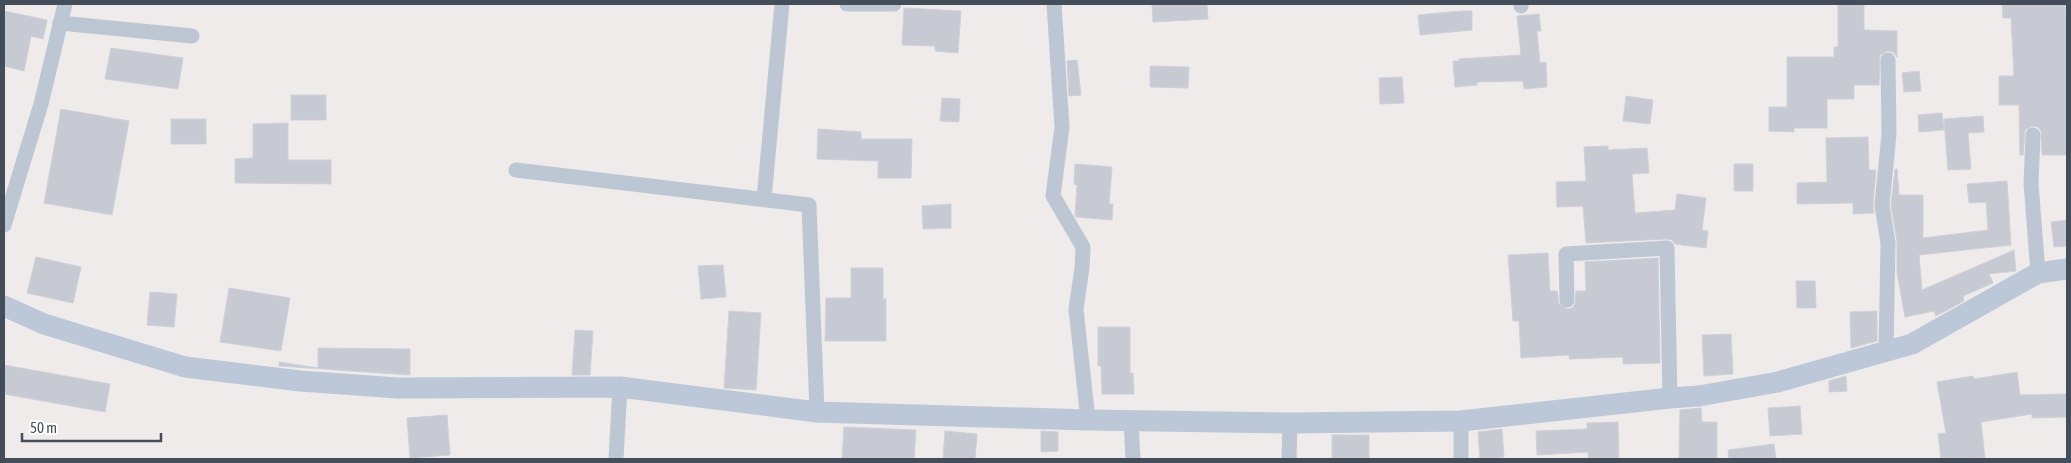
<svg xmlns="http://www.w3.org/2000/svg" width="2071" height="463" viewBox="0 0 2071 463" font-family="'Asap Condensed',sans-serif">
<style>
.building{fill:#c7cad2;stroke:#cfd1d8}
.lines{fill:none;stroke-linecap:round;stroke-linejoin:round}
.street{stroke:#bdc7d3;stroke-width:15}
.secondary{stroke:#bcc7d7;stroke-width:21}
</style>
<rect width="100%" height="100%" fill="#efebeb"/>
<g class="building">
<polygon points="1152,4 1207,4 1208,19 1153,22"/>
<polygon points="1838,4 1864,4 1864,30 1897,31 1897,57 1893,52 1888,51 1880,55 1879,85 1854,85 1854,99 1827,99 1827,128 1794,128 1794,132 1769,131 1769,107 1787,107 1787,57 1834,57 1834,47 1838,47"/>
<polygon points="2002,4 2065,4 2066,16 2067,15 2067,155 2042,155 2041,131 2038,127 2033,126 2025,130 2023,155 2020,155 2019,105 1999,105 1999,76 2014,76 2011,18 2003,18"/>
<polygon points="904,8 961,11 958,53 935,51 935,46 902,45"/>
<polygon points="4,11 47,20 43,39 31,36 24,71 4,66"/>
<polygon points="1461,11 1472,11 1472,30 1420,35 1418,15"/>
<polygon points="1539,14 1541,31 1537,31 1540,63 1546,62 1547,87 1524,89 1523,81 1477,82 1477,85 1455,87 1453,61 1459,61 1459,59 1521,55 1517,16"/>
<polygon points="111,48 183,58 178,89 105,79"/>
<polygon points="1077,60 1081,95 1069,96 1067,61"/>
<polygon points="1150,66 1189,67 1188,88 1150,87"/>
<polygon points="1919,71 1921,91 1904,92 1902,73"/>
<polygon points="1402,77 1404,103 1380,104 1379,78"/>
<rect x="291" y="95" width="35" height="25"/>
<polygon points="1626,96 1653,100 1650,124 1623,121"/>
<polygon points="942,98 960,99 959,122 940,121"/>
<polygon points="61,109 129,121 112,215 44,203"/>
<polygon points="1942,113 1944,130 1919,132 1918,115"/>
<polygon points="1983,116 1984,132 1968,133 1971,169 1948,170 1944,119"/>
<rect x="171" y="119" width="35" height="25"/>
<polygon points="288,123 288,160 331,160 331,184 235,183 235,159 253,158 253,124"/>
<polygon points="818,129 861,132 861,139 912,139 911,178 878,178 878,161 817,159"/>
<polygon points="1868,137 1869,170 1876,170 1873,204 1874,213 1853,214 1853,203 1797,204 1797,183 1827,182 1826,138"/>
<polygon points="1608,146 1608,150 1647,148 1649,173 1632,174 1635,213 1675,210 1677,194 1706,198 1702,230 1708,231 1706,248 1675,244 1672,240 1666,239 1586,243 1583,206 1557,207 1556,182 1586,181 1584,147"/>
<polygon points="1075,164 1112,167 1109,204 1113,204 1112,220 1076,217 1075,215 1077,185 1074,184"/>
<rect x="1734" y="164" width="19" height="27"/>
<polygon points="1895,169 1897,169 1899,195 1923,195 1923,238 1988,230 1986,202 1969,203 1967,184 2007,181 2011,245 1919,255 1922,290 2014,250 2016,271 1989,274 1993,283 1963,296 1964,301 1936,316 1934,311 1905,317 1897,273 1897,242 1891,205"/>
<polygon points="951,204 951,228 923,229 922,206"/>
<polygon points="2067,220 2067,246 2054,247 2051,222"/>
<polygon points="1548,253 1550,291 1557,291 1559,304 1567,309 1572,308 1575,304 1576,291 1586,291 1585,262 1658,258 1660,363 1623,364 1623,357 1569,359 1569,355 1521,358 1519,321 1513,321 1508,255"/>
<polygon points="36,257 81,267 73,303 27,293"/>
<polygon points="723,265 726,297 701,299 698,266"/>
<polygon points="851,268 883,268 883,299 886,299 886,341 825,341 826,298 851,298"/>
<polygon points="1796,281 1815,281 1816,308 1797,308"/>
<polygon points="229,288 290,298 281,351 220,342"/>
<polygon points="150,292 177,294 174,327 147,325"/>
<polygon points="729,311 761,313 756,390 724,388"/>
<polygon points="1877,311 1877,341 1851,348 1850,312"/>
<polygon points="1098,327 1130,327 1130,373 1133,373 1134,394 1102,394 1101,366 1098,366"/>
<polygon points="575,330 593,331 590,375 572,375"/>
<polygon points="1731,334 1733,374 1704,376 1702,335"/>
<polygon points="318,348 410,349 410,375 279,366 279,362 318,368"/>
<polygon points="4,365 110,384 105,412 4,394"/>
<polygon points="2017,372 2020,395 2066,394 2067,417 2032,418 2032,414 1981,422 1985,458 1941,459 1938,434 1946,433 1937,382 1973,376 1974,379"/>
<polygon points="1846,376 1847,391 1829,392 1829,381"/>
<polygon points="1800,406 1802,434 1770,436 1768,408"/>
<polygon points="1701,408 1702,422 1717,422 1717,459 1679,459 1680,410"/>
<polygon points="447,415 450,455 410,458 407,418"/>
<polygon points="1618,422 1619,458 1588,458 1588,452 1537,455 1536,431 1587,429 1587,423"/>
<polygon points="844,427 916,430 914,459 842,459"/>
<polygon points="1502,429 1504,457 1480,459 1478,432"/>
<polygon points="945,431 977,434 975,459 943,459"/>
<polygon points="1041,431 1058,432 1058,451 1041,452"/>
<rect x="1332" y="435" width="37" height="24"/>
<polygon points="1774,444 1776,459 1729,459 1728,450"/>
</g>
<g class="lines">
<g class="street">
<polyline points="847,4 894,4"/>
<polyline points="1054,4 1062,127 1053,196 1083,247 1082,268 1076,309 1088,420"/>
<polyline points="1521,6 1521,4"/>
<polyline points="60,23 192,36"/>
<polyline points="2033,135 2031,183 2038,273"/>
<polyline points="516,170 809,205 817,412"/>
<polyline points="764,199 782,4"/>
<polyline points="4,225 41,104 65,4"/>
<polyline points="1567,300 1566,254 1667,248 1670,398"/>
<polyline points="1886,351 1888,243 1882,205 1889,134 1888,60"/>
<polyline points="1131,421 1133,459"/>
<polyline points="616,459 620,387"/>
<polyline points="1289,459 1290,423"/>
<polyline points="1461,459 1461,421"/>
</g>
<polyline class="secondary" points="4,306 44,324 185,367 300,381 398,388 620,387 817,412 1088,420 1290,423 1461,421 1670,398 1699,396 1778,382 1912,344 2038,273 2067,269"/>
</g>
<rect width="2071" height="463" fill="none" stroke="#434e5a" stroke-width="10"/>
<path d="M22 433v8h139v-8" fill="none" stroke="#434e5a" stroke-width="2.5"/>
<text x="30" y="433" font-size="15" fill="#434e5a" stroke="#ffffff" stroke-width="4" paint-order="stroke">50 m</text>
</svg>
